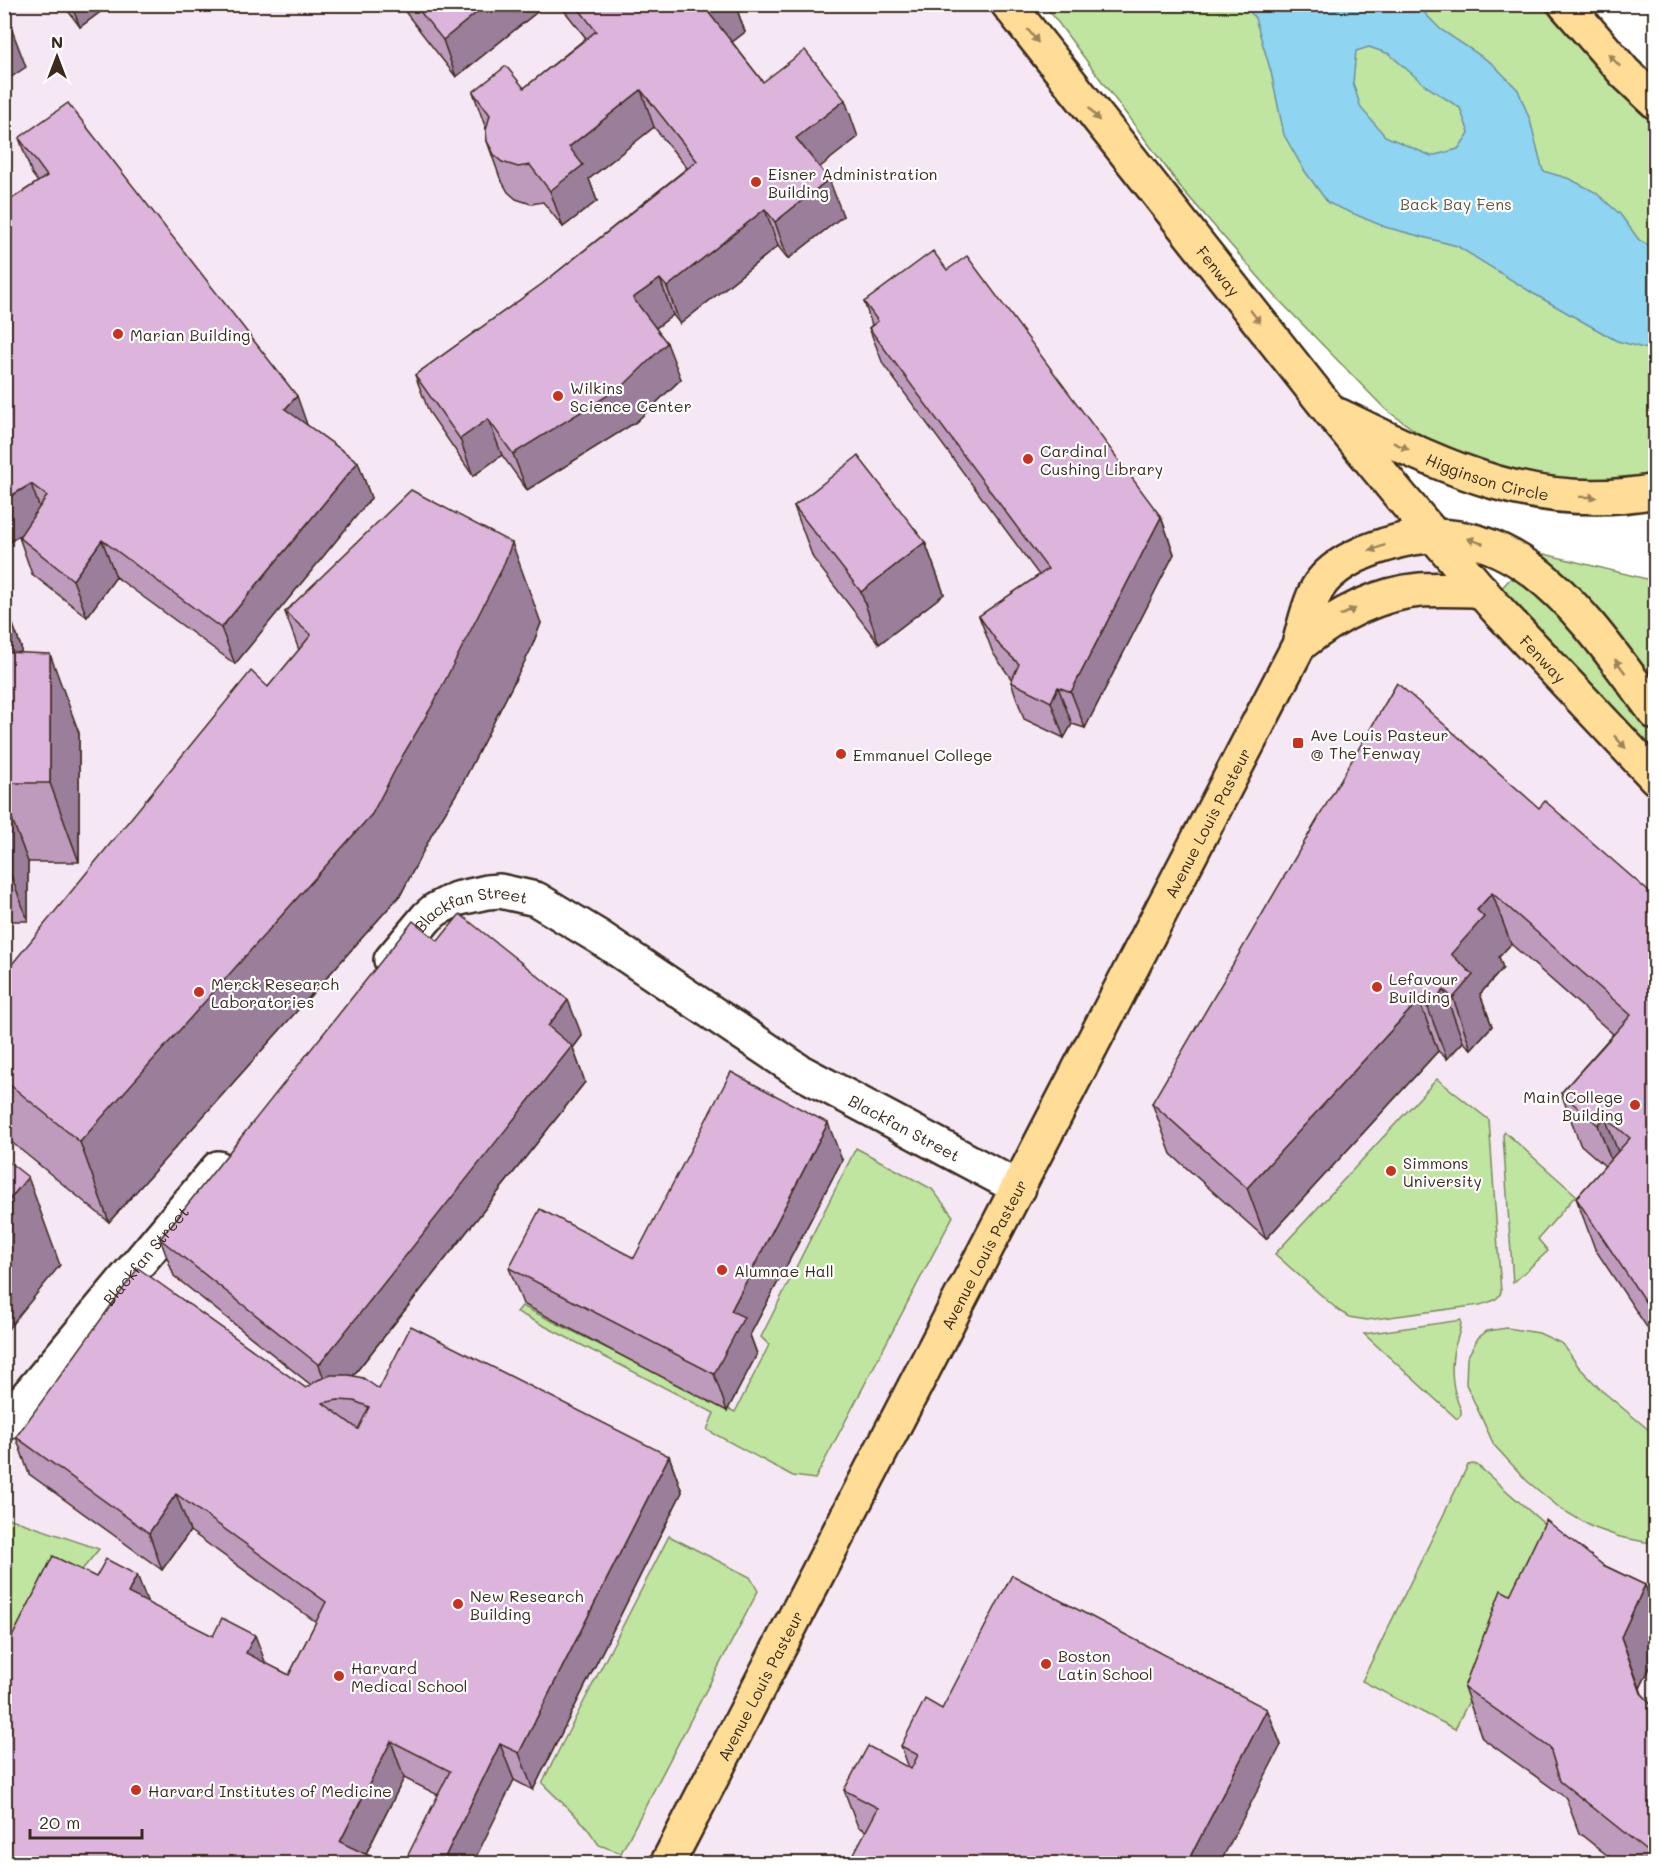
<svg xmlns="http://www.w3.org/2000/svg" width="1660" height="1868" viewBox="0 0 1660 1868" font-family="Mali,sans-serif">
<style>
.built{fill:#f5e8f4}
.green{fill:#bfe5a0;stroke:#7d885f;stroke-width:1.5}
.water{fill:#8fd4f0;stroke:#6d909c;stroke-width:1.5;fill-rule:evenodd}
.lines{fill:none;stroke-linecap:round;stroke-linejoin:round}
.minor-casing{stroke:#3b2a1e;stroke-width:38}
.major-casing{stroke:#3b2a1e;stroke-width:38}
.minor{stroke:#fff;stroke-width:33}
.major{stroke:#ffdd96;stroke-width:33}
.wall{fill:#be9bbc;stroke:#3b2a1e;stroke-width:1.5}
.shaded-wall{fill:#9b7e99;stroke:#3b2a1e;stroke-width:1.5}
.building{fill:#ddb4db;stroke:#3b2a1e;stroke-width:1.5;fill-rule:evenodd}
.oneway{fill:#9d845a}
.poi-dot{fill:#c8321e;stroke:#fff;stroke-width:2}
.labels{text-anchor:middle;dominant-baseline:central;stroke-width:4.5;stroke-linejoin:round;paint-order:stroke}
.poi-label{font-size:16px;fill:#3b2a1e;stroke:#fff;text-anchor:start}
.park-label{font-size:16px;fill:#5c593e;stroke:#fff}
.street-label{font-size:16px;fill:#3b2a1e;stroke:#fff}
</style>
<rect width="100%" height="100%" fill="#fff"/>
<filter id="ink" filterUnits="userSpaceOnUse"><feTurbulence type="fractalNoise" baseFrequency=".0167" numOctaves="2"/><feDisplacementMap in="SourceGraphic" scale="12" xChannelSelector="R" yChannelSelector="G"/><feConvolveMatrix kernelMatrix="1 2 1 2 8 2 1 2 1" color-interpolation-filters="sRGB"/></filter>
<g filter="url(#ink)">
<polygon class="built" points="4,5 1008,5 1330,411 1655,767 1655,1863 5,1863"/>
<g class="green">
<polygon points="1045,5 1541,5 1627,100 1655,126 1655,475 1623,483 1565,482 1513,474 1435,445 1385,409 1276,297 1182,189"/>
<polygon points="1532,551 1655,581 1655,690 1607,621 1582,593"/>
<polygon points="1517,571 1531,582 1622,684 1655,736 1655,760 1499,591"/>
<path d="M1437 1079 1489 1120 1501 1292C1498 1301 1489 1302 1480 1305L1367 1320 1349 1317 1339 1311 1275 1254Z"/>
<polygon points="1505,1132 1576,1195 1538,1239 1548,1251 1513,1283 1503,1135"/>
<polygon points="856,1148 932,1189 953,1216 815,1479 793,1476 707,1430 714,1413 517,1312 522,1306 735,1412 769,1345 761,1337"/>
<path d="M1461 1320C1461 1331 1457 1339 1454 1349 1450 1370 1452 1390 1461 1410V1415L1457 1419 1364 1334Z"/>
<polygon points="1507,1328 1539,1333 1563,1344 1578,1366 1601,1390 1655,1435 1655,1542 1645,1542 1620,1537 1592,1527 1561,1509 1527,1481 1494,1445 1466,1384 1467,1358 1478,1338 1487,1331"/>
<polygon points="1473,1464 1477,1465 1550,1529 1551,1536 1455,1729 1362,1681 1468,1465"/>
<polygon points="5,1517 99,1549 5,1664"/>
<polygon points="669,1536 750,1577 758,1591 621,1853 599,1845 585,1825 542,1783"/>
</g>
<path class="water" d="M1245 5H1417L1440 29 1493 64 1518 90 1530 120 1543 171 1570 179 1595 192 1620 214 1639 240 1655 249V351L1617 341 1534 294 1457 246 1385 227 1328 203 1304 170 1284 135 1271 72 1255 18ZM1369 47 1389 54 1426 86 1460 108 1469 133 1458 149 1431 156 1385 136 1361 108 1353 83 1356 51Z"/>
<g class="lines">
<g class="minor-casing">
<g id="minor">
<path id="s1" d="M391 960 427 917 435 910 456 899 487 892 500 891 536 899 599 937 799 1071 1019 1188"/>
<path id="s2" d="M4 1424 218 1168"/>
</g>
</g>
<g class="major-casing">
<g id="major">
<path id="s3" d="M1008 4 1330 411 1401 497 1496 608 1656 778"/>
<polyline points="1565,4 1625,73 1656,102"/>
<path id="s4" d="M1340 416C1444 467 1535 514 1656 491"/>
<path d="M1299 645C1334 617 1375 594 1420 590 1440 589 1461 590 1481 590"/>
<path id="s5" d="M667 1864 1299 645C1304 627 1308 605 1317 589 1330 566 1361 552 1385 545 1515 502 1589 624 1656 713"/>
</g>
</g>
<use href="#minor" class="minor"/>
<use href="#major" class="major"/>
</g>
<g class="wall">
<polygon points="63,4 111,4 80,27"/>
<polygon points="399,4 547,4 456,77"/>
<polygon points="559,4 735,4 745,32 732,42 763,82 858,137 819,167 843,216 788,259 778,246 680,324 673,315 656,328 681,379 636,422 527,490 502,455 473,476 429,412 415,375 542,284 687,168 654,127 589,179 597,201 563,227 543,202 531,204 516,199 508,192 500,178 487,141 486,129 473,92 524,88 586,38"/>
<polygon points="19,138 307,425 358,462 371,498 235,664 116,577 87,617 32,574 19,537 20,535 11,541 4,534 4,186 13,198 38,182 32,174"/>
<polygon points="947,270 1161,517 1174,554 1085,728 1072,724 1064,738 1024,719 1011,682 1012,680 993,653 979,616 1039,575 883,364 869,328 872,325 864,302"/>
<polygon points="794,506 925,542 944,594 879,644 813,558"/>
<polygon points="4,600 21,647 21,653 79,733 79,862 28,862 28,921 4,921"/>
<polygon points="285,612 541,623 531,649 461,786 432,834 401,894 109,1222 4,1136 4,974 268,687 299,650"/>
<polygon points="1539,808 1656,898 1656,1341 1595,1249 1576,1198 1605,1166 1580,1144 1561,1093 1613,1034 1511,944 1499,957 1503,968 1480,994 1492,1026 1471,1049 1463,1042 1447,1059 1438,1051 1266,1239 1171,1154 1152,1103"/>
<polygon points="438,941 582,1036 573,1048 585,1082 353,1376 379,1389 669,1456 682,1492 533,1790 514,1780 438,1795 404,1778 366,1854 384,1863 4,1863 96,1577 137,1575 148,1604 289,1675 316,1622 190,1531 162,1570 29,1474 16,1437 306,1388 311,1385 174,1276 160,1239"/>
<polygon points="842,1160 750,1335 757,1354 727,1411 523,1304 509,1268 634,1258"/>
<polygon points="1603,1565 1645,1585 1656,1613 1656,1655 1640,1688 1642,1694 1656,1709 1656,1863 1617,1863 1579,1833 1566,1798 1482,1738 1464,1687 1510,1595"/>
<polygon points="942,1709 1267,1709 1281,1745 866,1831 858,1827 844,1790 909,1768 901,1746"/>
</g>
<g class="shaded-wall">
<polygon points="71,4 111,4 80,27"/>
<polygon points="487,4 547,4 456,77 443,40"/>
<polygon points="720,4 735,4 745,32 722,50 709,13"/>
<polygon points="4,9 26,67 4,82"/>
<polygon points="641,90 654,127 589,179 597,201 563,227 550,191 569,147"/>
<polygon points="845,100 858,137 810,175 796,138"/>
<polygon points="829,179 843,216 788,259 775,222"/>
<polygon points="765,209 778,246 680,324 667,287"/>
<polygon points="660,279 673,315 646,335 633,298"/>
<polygon points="667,343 681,379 636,422 527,490 513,454"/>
<polygon points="297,396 310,433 285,409"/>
<polygon points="488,419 502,455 473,476 460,439"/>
<polygon points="358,462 371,498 235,664 221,628"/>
<polygon points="31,484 44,520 11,541 4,522 4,500"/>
<polygon points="1161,517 1174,554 1085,728 1071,692"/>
<polygon points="102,540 116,577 87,617 73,580"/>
<polygon points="925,542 944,594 879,644 861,592"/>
<polygon points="512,543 541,623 531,649 461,786 432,834 401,894 109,1222 80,1142"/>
<polygon points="4,600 21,647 19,732 4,692"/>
<polygon points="50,654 79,733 79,862 50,783"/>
<polygon points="1058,687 1072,724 1064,738 1051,702"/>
<polygon points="4,797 28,862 28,921 4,856"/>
<polygon points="1492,893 1511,944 1499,957 1503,968 1480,994 1492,1026 1471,1049 1453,998 1451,954 1477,910"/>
<polygon points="1444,990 1463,1042 1447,1059 1428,1008"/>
<polygon points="568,1000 582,1036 573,1048 585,1082 333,1401 332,1401 319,1365 548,1026"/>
<polygon points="1419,1000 1438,1051 1266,1239 1247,1188"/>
<polygon points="1605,1117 1624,1168 1617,1177 1598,1125"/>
<polygon points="828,1123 842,1160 750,1335 757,1354 727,1411 714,1374 731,1311"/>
<polygon points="28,1177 60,1265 4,1334 4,1206"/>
<polygon points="669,1456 682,1492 533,1790 519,1753"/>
<polygon points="176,1494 190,1531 162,1570 149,1533"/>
<polygon points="137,1575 151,1611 128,1593"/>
<polygon points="1645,1585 1656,1613 1656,1655 1640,1688 1621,1637"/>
<polygon points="255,1635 269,1672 246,1653"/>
<polygon points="1267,1709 1281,1745 1220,1863 1187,1863"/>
<polygon points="391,1741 404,1778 361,1863 340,1842"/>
<polygon points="500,1744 514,1780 473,1863 442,1863"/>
</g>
<g class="building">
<polygon points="414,4 487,4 443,40"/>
<polygon points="575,4 720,4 709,13 763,82 805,50 845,100 796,138 829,179 775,222 765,209 667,287 660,279 633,298 667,343 623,386 513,454 488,419 460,439 415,375 542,284 697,161 641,90 569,147 583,165 550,191 530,165 518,167 502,162 495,156 487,141 486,130 490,115 473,92 506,66 524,88 596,31"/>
<polygon points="68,103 297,396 285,409 358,462 221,628 102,540 73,580 19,537 47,496 31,484 4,500 4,186 13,198 47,176 19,138"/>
<polygon points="933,251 947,270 967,256 1161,517 1071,692 1058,687 1051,702 1011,682 1019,664 1000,646 979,616 1048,569 869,328 878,321 864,302"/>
<polygon points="858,456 925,542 861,592 794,506"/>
<polygon points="411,490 512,543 502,569 432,706 403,755 372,814 80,1142 4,1080 4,974 251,671 268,687 311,635 285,612"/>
<polygon points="4,652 50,654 50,783 4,783"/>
<polygon points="1397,683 1539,808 1545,801 1656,898 1656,1318 1576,1198 1630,1138 1605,1117 1598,1125 1561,1093 1631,1015 1492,893 1477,910 1484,917 1451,954 1473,975 1453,998 1444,990 1428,1008 1419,1000 1247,1188 1152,1103"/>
<polygon points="460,914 568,1000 548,1026 572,1046 319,1365 160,1239 413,921 438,941"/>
<polygon points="731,1072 828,1123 731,1311 744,1317 714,1374 509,1268 540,1209 634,1258"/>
<polygon points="4,1158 28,1177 4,1206"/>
<path d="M138 1268 306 1388 318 1380 331 1375H349L363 1378 379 1389 411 1326 669 1456 519 1753 500 1744 442 1863H404L450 1771 391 1741 340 1842 384 1863H212L205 1860 203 1863H4V1653L53 1556 96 1577 106 1559 137 1575 128 1593 213 1636 222 1618 255 1635 246 1653 289 1675 326 1602 176 1494 149 1533 16 1437ZM338 1400 354 1401 369 1407 358 1429 323 1403Z"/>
<polygon points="1546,1520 1603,1565 1645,1585 1621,1637 1641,1693 1656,1709 1656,1858 1560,1781 1550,1748 1464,1687 1501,1590 1510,1595"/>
<polygon points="1012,1575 1267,1709 1187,1863 849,1863 878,1808 844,1790 868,1746 911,1769 918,1755 901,1746 925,1699 942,1709"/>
</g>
<defs><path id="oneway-solid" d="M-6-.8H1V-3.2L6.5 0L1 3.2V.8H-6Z" transform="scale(1.5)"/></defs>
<g class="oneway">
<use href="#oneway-solid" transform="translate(1033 36) rotate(52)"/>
<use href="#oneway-solid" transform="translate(1614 60) rotate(-133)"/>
<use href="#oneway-solid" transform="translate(1094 114) rotate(52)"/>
<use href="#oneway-solid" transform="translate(1255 316) rotate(52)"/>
<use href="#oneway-solid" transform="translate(1401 446) rotate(24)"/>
<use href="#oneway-solid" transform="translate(1588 497) rotate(1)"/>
<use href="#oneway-solid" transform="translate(1475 541) rotate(-162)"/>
<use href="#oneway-solid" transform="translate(1377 548) rotate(160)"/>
<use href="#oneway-solid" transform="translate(1348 612) rotate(-25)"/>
<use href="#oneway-solid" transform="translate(1620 666) rotate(-127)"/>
<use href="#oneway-solid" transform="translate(1620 742) rotate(47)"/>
</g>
</g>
<g class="poi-dot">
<circle cx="756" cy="182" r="6"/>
<circle cx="118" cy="334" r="6"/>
<circle cx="558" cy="396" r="6"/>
<circle cx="1028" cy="459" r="6"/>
<rect x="1292" y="737" width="12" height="12" rx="3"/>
<circle cx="841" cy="754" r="6"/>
<circle cx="1377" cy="987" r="6"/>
<circle cx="199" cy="992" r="6"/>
<circle cx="1635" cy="1105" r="6"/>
<circle cx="1391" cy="1171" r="6"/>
<circle cx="722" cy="1270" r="6"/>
<circle cx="458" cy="1604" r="6"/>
<circle cx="1046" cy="1664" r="6"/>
<circle cx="339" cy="1676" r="6"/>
<circle cx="136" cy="1790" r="6"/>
</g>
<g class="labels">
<g class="poi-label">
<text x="768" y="173">Eisner Administration<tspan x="768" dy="18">Building</tspan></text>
<text x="130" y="334">Marian Building</text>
<text x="570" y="387">Wilkins<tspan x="570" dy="18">Science Center</tspan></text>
<text x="1040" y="450">Cardinal<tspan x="1040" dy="18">Cushing Library</tspan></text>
<text x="1310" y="734">Ave Louis Pasteur<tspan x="1310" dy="18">@ The Fenway</tspan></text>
<text x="853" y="754">Emmanuel College</text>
<text x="1389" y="978">Lefavour<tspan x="1389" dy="18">Building</tspan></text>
<text x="211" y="983">Merck Research<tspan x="211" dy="18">Laboratories</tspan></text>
<text x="1623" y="1096" text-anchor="end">Main College<tspan x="1623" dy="18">Building</tspan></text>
<text x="1403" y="1162">Simmons<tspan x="1403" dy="18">University</tspan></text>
<text x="734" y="1270">Alumnae Hall</text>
<text x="470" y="1595">New Research<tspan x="470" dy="18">Building</tspan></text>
<text x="1058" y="1655">Boston<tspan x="1058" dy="18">Latin School</tspan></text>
<text x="351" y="1667">Harvard<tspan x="351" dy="18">Medical School</tspan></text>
<text x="148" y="1790">Harvard Institutes of Medicine</text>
</g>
<g class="park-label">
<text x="1456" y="203">Back Bay Fens</text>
</g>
<g class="street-label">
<text stroke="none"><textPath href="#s3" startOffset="340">Fenway</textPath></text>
<text stroke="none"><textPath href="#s4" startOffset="160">Higginson Circle</textPath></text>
<text stroke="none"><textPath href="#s3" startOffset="846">Fenway</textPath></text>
<text stroke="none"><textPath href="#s5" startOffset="1173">Avenue Louis Pasteur</textPath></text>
<text stroke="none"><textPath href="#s1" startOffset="102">Blackfan Street</textPath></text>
<text stroke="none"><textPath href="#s1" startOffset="606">Blackfan Street</textPath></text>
<text stroke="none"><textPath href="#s2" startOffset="220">Blackfan Street</textPath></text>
<text stroke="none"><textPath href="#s5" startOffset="687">Avenue Louis Pasteur</textPath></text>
<text stroke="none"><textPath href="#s5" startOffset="201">Avenue Louis Pasteur</textPath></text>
</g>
</g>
<rect width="1660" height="1868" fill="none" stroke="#fff" stroke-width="24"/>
<rect x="12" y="12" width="1636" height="1844" fill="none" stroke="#3b2a1e" stroke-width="2" filter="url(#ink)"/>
<g transform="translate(57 57)" stroke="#ffffff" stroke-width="4.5" paint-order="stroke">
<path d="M0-4.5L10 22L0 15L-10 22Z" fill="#3b2a1e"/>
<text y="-9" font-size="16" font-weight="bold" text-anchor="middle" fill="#3b2a1e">N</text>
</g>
<path d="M30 1829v9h112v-9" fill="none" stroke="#3b2a1e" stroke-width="3"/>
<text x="39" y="1829" font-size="18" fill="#3b2a1e" stroke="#ffffff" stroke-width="4.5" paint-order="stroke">20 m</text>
</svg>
